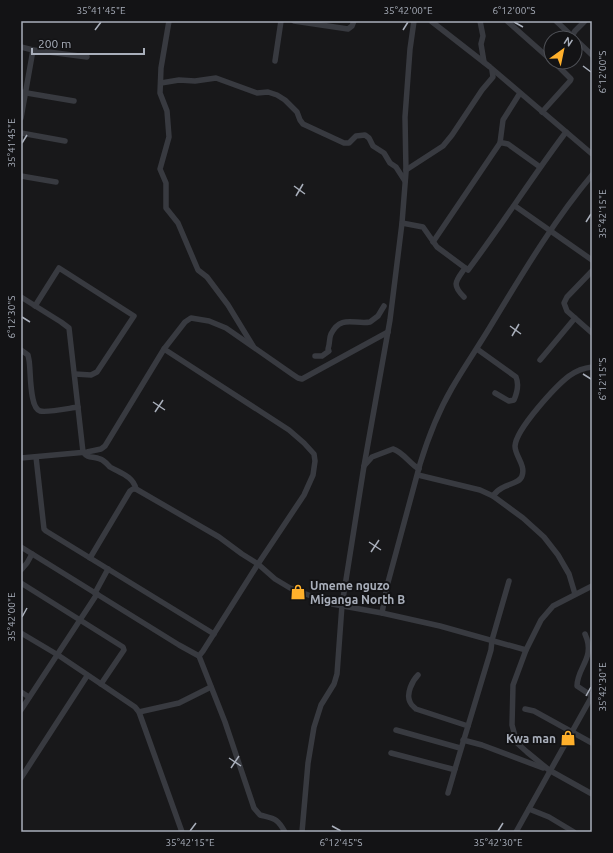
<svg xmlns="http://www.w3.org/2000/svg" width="613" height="853" viewBox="0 0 613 853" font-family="Ubuntu,sans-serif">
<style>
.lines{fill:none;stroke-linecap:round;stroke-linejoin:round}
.minor{stroke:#383a40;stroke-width:5.5}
.ticks{fill:none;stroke:#a9afbb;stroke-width:1.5}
.labels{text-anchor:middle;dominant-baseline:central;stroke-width:4;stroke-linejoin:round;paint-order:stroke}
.poi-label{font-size:12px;font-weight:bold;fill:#a9afbb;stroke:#131315;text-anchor:start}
.neatline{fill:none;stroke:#a9afbb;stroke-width:1.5}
.ticks-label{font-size:10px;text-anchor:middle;fill:#a9afbb}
</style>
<rect width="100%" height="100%" fill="#18181a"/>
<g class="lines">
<g class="minor">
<polyline points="169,21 161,68 160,93 167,111 169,137 160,169 166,183 166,208 178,223 198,270 207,277 228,305 253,346"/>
<polyline points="294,21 348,29 352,26 354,21"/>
<polyline points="431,21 490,67 592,154"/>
<polyline points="480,21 483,36 481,44 484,62"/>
<polyline points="507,21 551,60"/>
<polyline points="556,21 574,38"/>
<polyline points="572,36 575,31 585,21"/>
<polyline points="575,39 592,55"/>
<polyline points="21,47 33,50 87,57"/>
<polyline points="275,61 281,21"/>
<polyline points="161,83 179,80 195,81 216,78 257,93 268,92 277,95 285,100 297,112 300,120 303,124 344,143 349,143 356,136 365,135 369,138 373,146 384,153 390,163 396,167 405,181"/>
<polyline points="21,92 74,101"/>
<polyline points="542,112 570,81 571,79 554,62"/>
<polyline points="21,118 33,50"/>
<polyline points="21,133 65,141"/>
<polyline points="500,143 503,120 520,93"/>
<polyline points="406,170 443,146 452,135 482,90 493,77 492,70"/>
<polyline points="21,176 56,182"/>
<polyline points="515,206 592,260"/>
<path d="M402 223 423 227 437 247 468 270C502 225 532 177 566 132"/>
<polyline points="433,242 500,143 503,143 508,144 540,167"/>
<polyline points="592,271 567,297 564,303 567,311 592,333"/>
<path d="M21 297 61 322 69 328 83 452C88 459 93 456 100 459 104 460 107 464 110 467 120 473 133 476 136 489"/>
<path d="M464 297C451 284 456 281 465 268"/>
<polyline points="35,306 59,268 134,316 97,372 91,375 75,374"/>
<path d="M477 349 516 377C519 384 517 393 514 400L509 401 495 393"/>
<path d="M21 350 28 355 29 360C31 370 29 408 40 411 47 413 70 408 78 407"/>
<path d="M315 356H322L329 351 328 349C330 344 329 338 331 334 341 314 355 325 370 322L378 316 384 306"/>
<polyline points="540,360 575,318"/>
<polyline points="36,457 44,529 46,531 214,634"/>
<polyline points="21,458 87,452 101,449 105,446 164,349 185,322 191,318 209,321 226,328 292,374 298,378 302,379 388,332"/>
<path d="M364 466 372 457 393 449C403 452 410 464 419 469"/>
<polyline points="418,475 480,490 493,496 523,518 544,537 558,555 569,574 575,594"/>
<path d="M493 496C495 493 498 490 502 488 508 484 520 483 522 476 526 465 515 456 515 446 516 429 556 386 569 376 576 371 583 368 592 367"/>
<polyline points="21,547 179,645 199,656 203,651 258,564 304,495 313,475 315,461 314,454 304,443 289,430 164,349"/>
<polyline points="90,558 130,491 133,489 136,489 219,537 242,554 258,564 275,579 290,588 332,604 382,613 440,626 526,650"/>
<polyline points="21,570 27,563 32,554"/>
<polyline points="21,583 123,647 124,650 101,684"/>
<polyline points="592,586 553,606 541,620 526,650 513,685 512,725 517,743 527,752 549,770 592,794"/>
<polyline points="95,593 108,569"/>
<path d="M382 613 387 586 420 464C428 438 438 412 452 388 464 367 478 347 490 327 521 276 554 220 592 175"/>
<polyline points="21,633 58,655 101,684 135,707 139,712 182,832"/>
<path d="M585 634C596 658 577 667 577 686L592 696"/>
<path d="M199 656 225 722 254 808 260 815C275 819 277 818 285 832"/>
<path d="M418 675C412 681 406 694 410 702 411 705 414 707 416 709L468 726"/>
<polyline points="21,692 29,697"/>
<polyline points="525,709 534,711 592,743"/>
<polyline points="21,710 97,594"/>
<polyline points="139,712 179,703 211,687"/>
<polyline points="396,730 460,748"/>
<polyline points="463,740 482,745 543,768"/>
<polyline points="391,753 452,769 455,769 491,650 492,640 509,581"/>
<polyline points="21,778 87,676"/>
<polyline points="448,793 455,769"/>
<polyline points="529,809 549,817 574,832"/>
<polyline points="302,832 308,763 314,727 321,705 334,684 337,674 342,605 364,466 390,320 402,223 406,172 405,117 410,49 414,21"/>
<polyline points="516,832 592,696"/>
</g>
</g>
<path class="ticks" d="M514 22 523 27M95 30 101 22M403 30 408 22M583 66 591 72M22 143 27 135M294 186 305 194M296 196 303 184M586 222 591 214M22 317 30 322M510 326 521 334M512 336 519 324M583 374 591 379M153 402 165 410M155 412 163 400M369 542 381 550M371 552 379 540M22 617 27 608M586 696 591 687M229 758 241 766M231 768 239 756M332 826 341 831M190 831 196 823M498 831 503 823"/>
<defs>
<g id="shop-bare" transform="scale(1.2)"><path d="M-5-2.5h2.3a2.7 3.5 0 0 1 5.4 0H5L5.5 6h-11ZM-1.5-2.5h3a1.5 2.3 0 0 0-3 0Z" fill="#ffb02b" stroke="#131315" stroke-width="2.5" paint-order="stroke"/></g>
</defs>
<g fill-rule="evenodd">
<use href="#shop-bare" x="298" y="592"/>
<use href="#shop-bare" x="568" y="738"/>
</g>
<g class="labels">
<g class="poi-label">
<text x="310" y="585">Umeme nguzo<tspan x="310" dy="14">Miganga North B</tspan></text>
<text x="556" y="738" text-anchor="end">Kwa man</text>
</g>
</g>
<rect width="613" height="853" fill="none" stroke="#131315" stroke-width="44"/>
<g transform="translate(563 50) rotate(33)"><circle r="19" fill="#131315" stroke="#4f5157"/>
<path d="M0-3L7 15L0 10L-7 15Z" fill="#ffb02b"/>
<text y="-6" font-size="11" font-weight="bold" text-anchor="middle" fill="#a9afbb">N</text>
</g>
<path d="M32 48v6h112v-6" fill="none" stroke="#a9afbb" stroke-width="2"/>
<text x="38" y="48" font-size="12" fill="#a9afbb" stroke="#131315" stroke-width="3" paint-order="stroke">200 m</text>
<rect x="22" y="22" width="569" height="809" class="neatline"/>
<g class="ticks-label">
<text x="101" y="14">35°41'45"E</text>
<text x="408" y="14">35°42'00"E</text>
<text x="514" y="14">6°12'00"S</text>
<text transform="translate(602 72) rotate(-90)" y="4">6°12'00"S</text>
<text transform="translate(11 143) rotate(-90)" y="4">35°41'45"E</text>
<text transform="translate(602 214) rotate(-90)" y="4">35°42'15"E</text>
<text transform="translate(11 317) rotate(-90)" y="4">6°12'30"S</text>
<text transform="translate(602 379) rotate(-90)" y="4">6°12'15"S</text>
<text transform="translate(11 617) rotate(-90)" y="4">35°42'00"E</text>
<text transform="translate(602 687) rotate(-90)" y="4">35°42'30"E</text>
<text x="190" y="846">35°42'15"E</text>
<text x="341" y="846">6°12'45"S</text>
<text x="498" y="846">35°42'30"E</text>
</g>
</svg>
